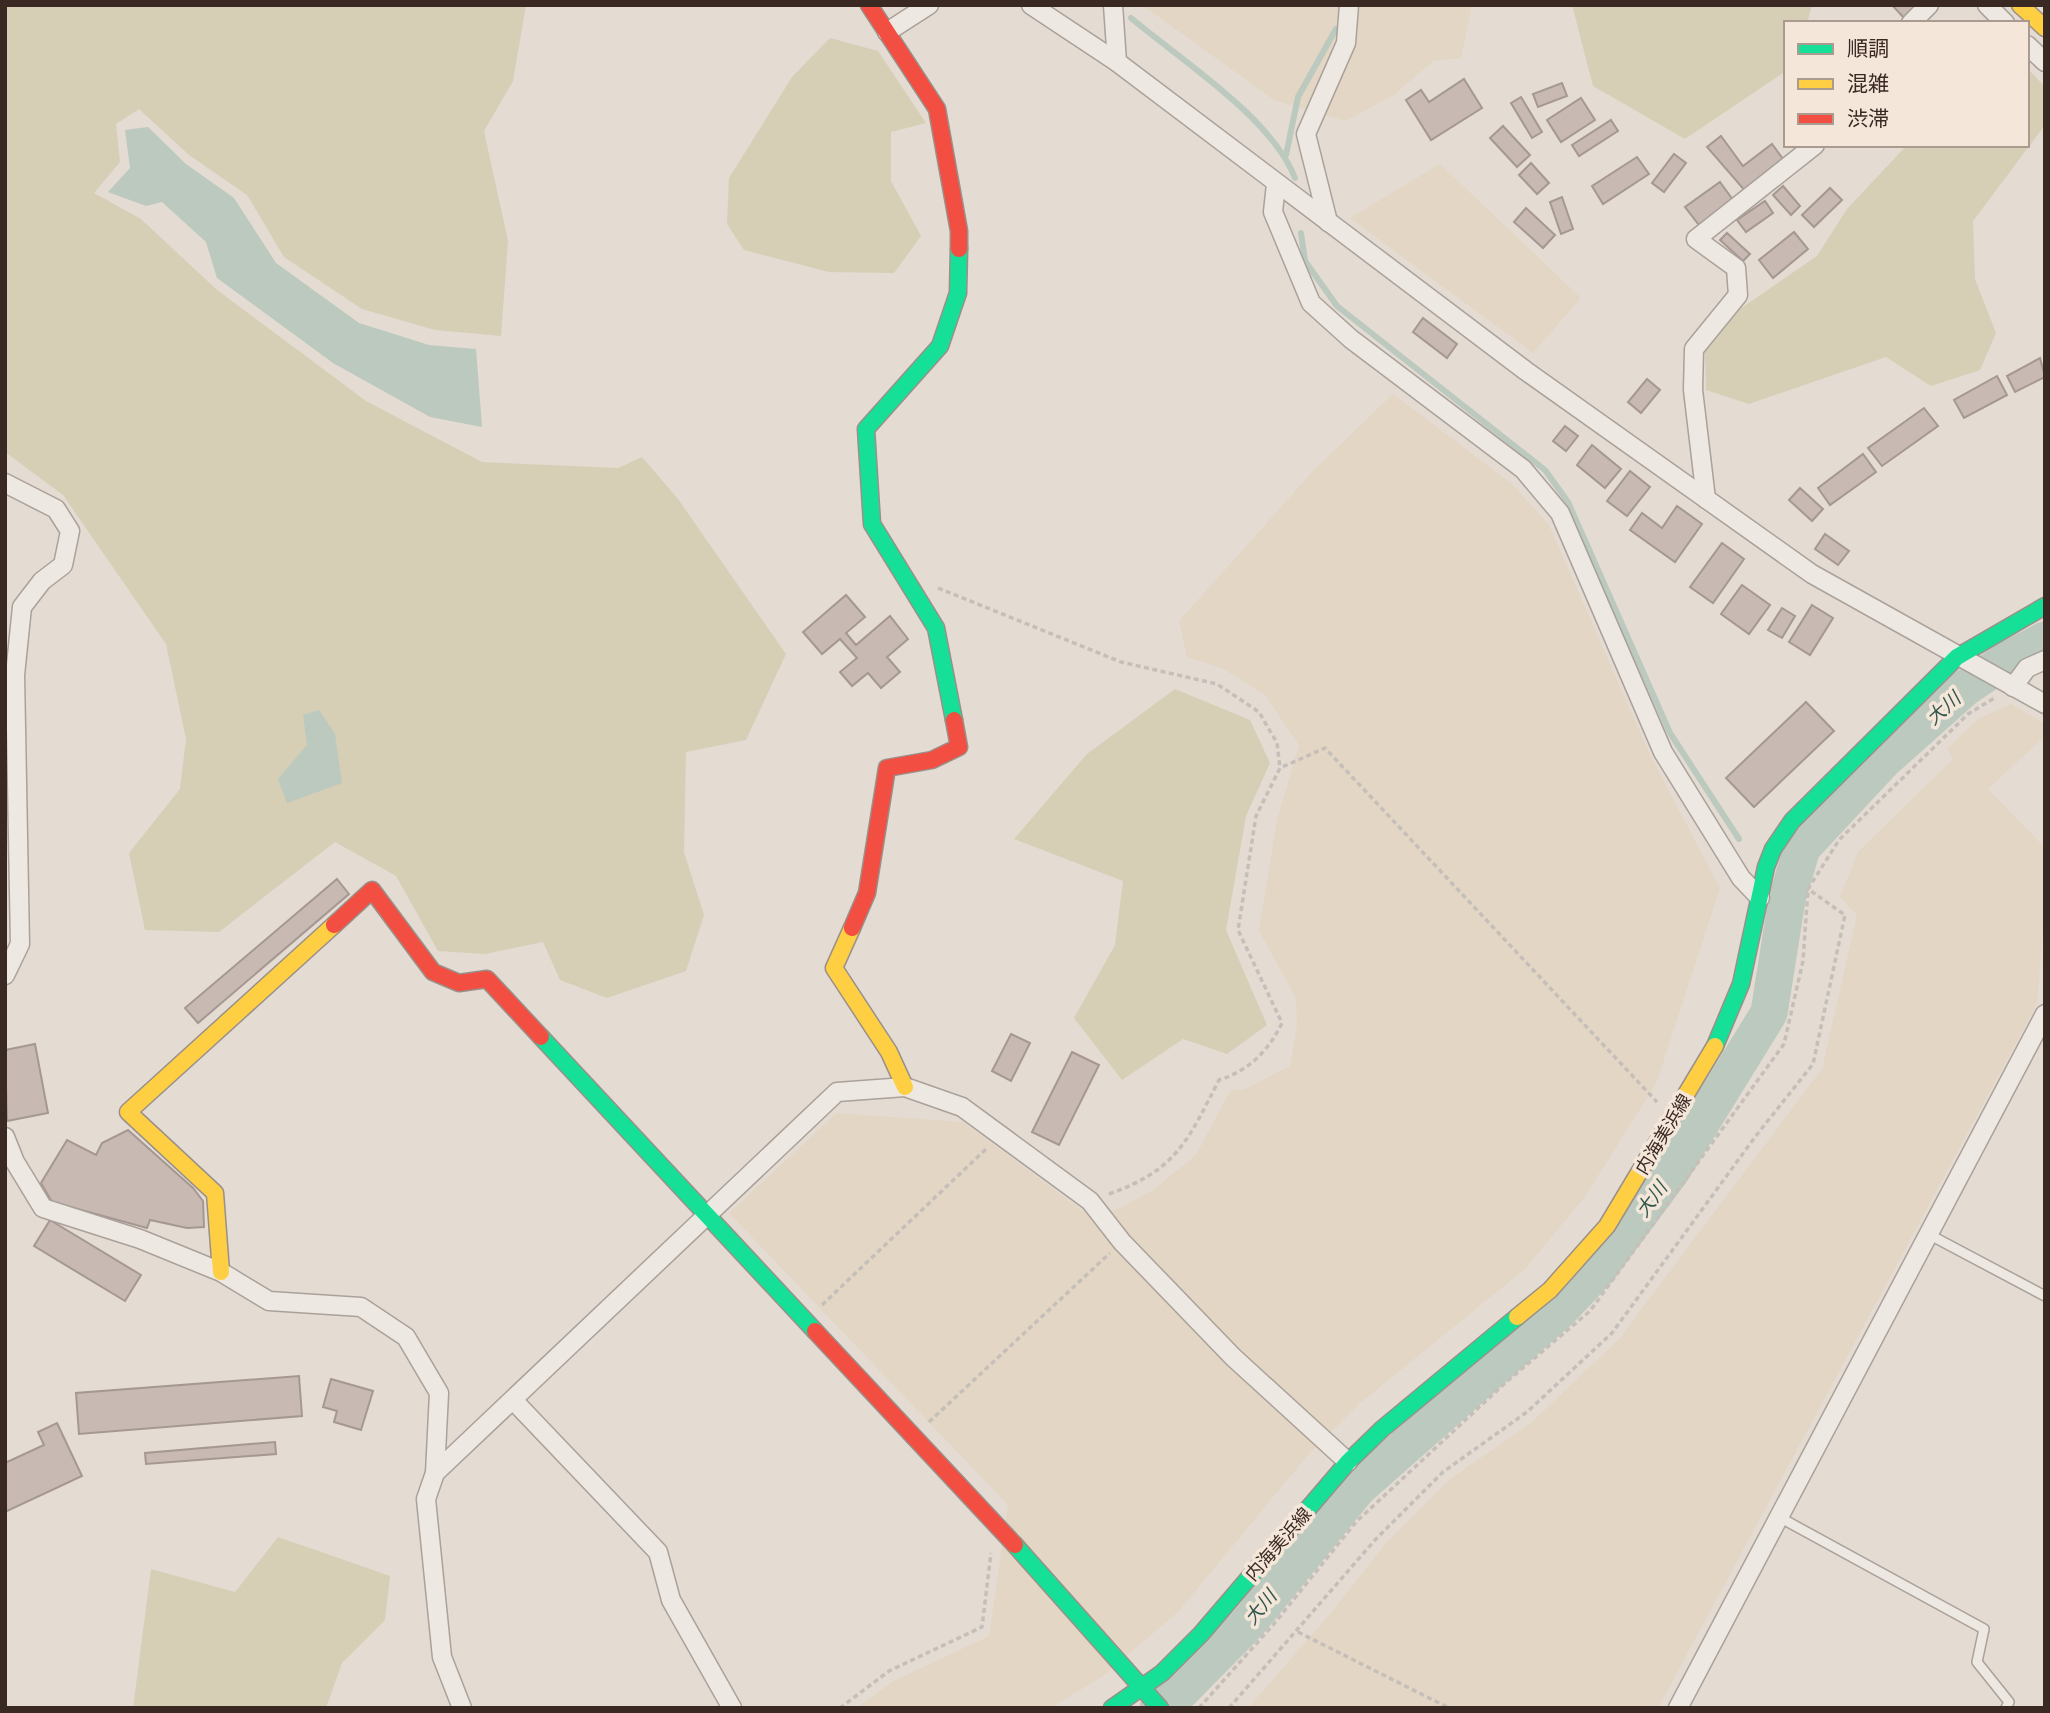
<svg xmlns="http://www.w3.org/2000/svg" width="2050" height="1713" viewBox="0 0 2050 1713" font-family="Merriweather,'Noto Sans JP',serif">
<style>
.farmland{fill:#e3d6c4}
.green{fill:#d6cfb5}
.water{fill:#bbc9be}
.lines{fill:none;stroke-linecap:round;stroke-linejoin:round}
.stream{stroke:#bbc9be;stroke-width:6}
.river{stroke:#bbc9be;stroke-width:37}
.building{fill:#c8b9b3;stroke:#a59791;stroke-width:2}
.lane-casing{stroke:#aaa19a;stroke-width:12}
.street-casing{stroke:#aaa19a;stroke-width:21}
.fast-casing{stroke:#9a908a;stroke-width:19}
.slow-casing{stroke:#9a908a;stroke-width:19}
.jam-casing{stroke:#9a908a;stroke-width:19}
.path{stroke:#c6bfb9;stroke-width:3.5;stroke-dasharray:5 3.5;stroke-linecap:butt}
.lane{stroke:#ede8e2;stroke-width:9}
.street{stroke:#ede8e2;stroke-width:18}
.fast{stroke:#16e098;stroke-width:16}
.slow{stroke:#ffcf43;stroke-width:16}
.jam{stroke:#f24e42;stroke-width:16}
.labels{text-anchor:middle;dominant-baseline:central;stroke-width:7;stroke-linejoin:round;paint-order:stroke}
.street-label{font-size:18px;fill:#3a2822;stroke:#f4e6d9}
.water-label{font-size:19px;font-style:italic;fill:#32584d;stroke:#f4e6d9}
</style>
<rect width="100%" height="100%" fill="#e4dbd2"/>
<g class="farmland">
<polygon points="1142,5 1472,5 1461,58 1433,61 1394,95 1345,121 1276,101"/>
<polygon points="1440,164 1581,298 1533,353 1350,218"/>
<polygon points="1393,394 1512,484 1549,525 1652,759 1720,888 1656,1084 1584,1198 1525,1269 1359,1404 1307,1456 1178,1612 1104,1675 1051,1708 856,1708 894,1681 989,1636 1008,1505 729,1213 837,1113 963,1122 1087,1214 1118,1209 1153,1190 1196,1155 1230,1091 1245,1089 1290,1066 1297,1026 1296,998 1259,931 1277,820 1299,745 1265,695 1224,669 1187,657 1179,621 1315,469"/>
<polygon points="2011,704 2045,724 2045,736 1988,789 2045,848 2045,902 2037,1004 1658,1708 1248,1708 1336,1607 1384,1545 1450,1479 1531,1423 1620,1338 1822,1069 1857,915 1840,897 1858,852 1953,759 1947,749 1978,719"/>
</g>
<g class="green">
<polygon points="5,5 526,5 513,81 484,131 508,241 501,336 435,330 362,309 284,257 247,195 189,155 139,109 116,124 120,162 94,193 141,219 217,290 366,401 482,462 618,468 642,457 678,499 786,654 746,740 686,752 684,852 704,915 686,971 607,998 560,980 543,942 485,954 438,951 396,876 335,842 219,932 145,930 129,853 180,789 186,739 166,644 63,495 5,452"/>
<polygon points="1572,5 1812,5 1807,23 1786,23 1786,71 1685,139 1593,86"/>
<polygon points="830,38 878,51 926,123 891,132 891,181 921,236 894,273 829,272 744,250 727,224 729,178 792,77"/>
<polygon points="2031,72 2045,87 2045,125 1973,221 1975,279 1996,333 1980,370 1931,386 1886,357 1749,404 1706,390 1705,351 1740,309 1817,256 1847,209 1907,145 2027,145 2027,75"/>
<polygon points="1175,689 1250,720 1270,763 1246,816 1226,930 1267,1025 1227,1054 1183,1039 1122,1080 1074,1018 1115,945 1123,881 1014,839 1087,754"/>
<polygon points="278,1537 390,1576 385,1620 342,1663 326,1708 133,1708 151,1569 235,1592"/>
</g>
<g class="water">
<polygon points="148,127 186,164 234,198 276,263 359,323 429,345 476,349 482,427 430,417 333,363 217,278 206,242 162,202 146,206 108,192 130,168 125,130"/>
<polygon points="319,710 335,734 342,783 287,803 278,779 307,745 303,715"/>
</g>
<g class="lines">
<g class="stream">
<path d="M1131 18C1181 60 1272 118 1295 178"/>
<polyline points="1286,155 1298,97 1336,29"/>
<polyline points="1301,233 1305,261 1337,306 1545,470 1568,502 1670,733 1739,839"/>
</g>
<polyline class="river" points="1158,1708 1182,1690 1249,1622 1358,1488 1560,1310 1597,1271 1671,1172 1769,1013 1787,899 1802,848 1884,760 1965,688 2005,661 2045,640"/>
</g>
<g class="building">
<polygon points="1892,5 1917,5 1904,18"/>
<polygon points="1464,79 1482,108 1431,140 1406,100 1421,90 1429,102"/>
<polygon points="1562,83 1567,96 1538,107 1533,94"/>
<polygon points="1521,97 1542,132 1532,138 1511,103"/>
<polygon points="1581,98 1595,120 1561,142 1547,120"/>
<polygon points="1611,120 1618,131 1579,156 1572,145"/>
<polygon points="1503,126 1530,155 1517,167 1490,138"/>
<polygon points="1721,136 1743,166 1772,144 1786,163 1746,192 1707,147"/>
<polygon points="1674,154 1686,163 1664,192 1652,183"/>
<polygon points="1637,157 1649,174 1603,204 1592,186"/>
<polygon points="1531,163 1549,183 1537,194 1519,175"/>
<polygon points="1720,182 1733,200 1699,225 1685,207"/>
<polygon points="1783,186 1800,206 1791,215 1773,195"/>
<polygon points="1830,188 1842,200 1814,227 1802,215"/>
<polygon points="1562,197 1573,229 1561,234 1550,202"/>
<polygon points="1765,201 1773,213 1746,232 1737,220"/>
<polygon points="1526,208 1555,235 1543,248 1514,222"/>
<polygon points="1794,232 1808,249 1773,278 1759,260"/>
<polygon points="1727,233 1750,254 1743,261 1720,240"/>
<polygon points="1423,318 1457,344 1447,358 1413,332"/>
<polygon points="2040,358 2045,377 2015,392 2007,376"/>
<polygon points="1997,376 2007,395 1964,418 1954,400"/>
<polygon points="1647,379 1660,390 1641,413 1628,402"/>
<polygon points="1924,408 1938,426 1882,466 1868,448"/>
<polygon points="1565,426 1578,436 1566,451 1553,441"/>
<polygon points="1592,445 1621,469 1605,488 1577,465"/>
<polygon points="1863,454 1876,472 1830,505 1818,488"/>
<polygon points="1630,471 1650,487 1627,516 1607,501"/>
<polygon points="1800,488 1823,509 1812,521 1789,500"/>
<polygon points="1677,506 1702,524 1675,562 1630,530 1642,513 1662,528"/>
<polygon points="1825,534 1849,551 1838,565 1815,549"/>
<polygon points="1722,543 1744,559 1713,603 1690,587"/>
<polygon points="1742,585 1770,605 1749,634 1721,614"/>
<polygon points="846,595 865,617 846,633 856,645 890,616 908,639 887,657 900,672 881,688 868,673 852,686 840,672 857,658 840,639 822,654 803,632"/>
<polygon points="1812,605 1833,618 1810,655 1789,642"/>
<polygon points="1782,608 1795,616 1782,638 1768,630"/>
<polygon points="1806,702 1834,731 1754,807 1726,778"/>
<polygon points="337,879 349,894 198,1023 185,1008"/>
<polygon points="1011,1034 1030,1043 1011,1081 992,1071"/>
<polygon points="35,1044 48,1113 7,1121 5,1050"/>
<polygon points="1072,1052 1099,1065 1059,1145 1032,1132"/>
<polygon points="128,1130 193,1188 203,1201 204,1227 187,1228 150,1220 147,1228 52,1202 41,1183 67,1140 96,1155 102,1143"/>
<polygon points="50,1220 141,1275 125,1301 34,1246"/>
<polygon points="299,1376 302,1416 79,1434 76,1393"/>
<polygon points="331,1379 373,1391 361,1430 334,1422 337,1411 323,1407"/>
<polygon points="57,1423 82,1476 5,1512 5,1463 44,1445 38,1432"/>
<polygon points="275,1442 276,1454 146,1464 145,1453"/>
</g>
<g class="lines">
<g class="lane-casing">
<g id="lane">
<polyline points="1930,1235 2045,1296"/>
<polyline points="1779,1517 1984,1629 1977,1662 2009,1702 2006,1708"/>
</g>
</g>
<g class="street-casing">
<g id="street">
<polyline points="1031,5 1117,62 1526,371 1812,574 2045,704"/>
<polyline points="1113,5 1117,62"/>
<polyline points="1987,5 2005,23"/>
<polyline points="1911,23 1929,5"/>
<polyline points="887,32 929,5"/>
<polyline points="2027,45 2045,62"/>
<polyline points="1276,184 1273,212 1311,303 1351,339 1523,469 1560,513 1663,752 1741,878 1760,898"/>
<polyline points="1328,222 1306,134 1346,43 1349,5"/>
<polyline points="5,483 56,509 70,531 63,565 42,581 22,607 15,675 20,944 5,975"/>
<polyline points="1706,499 1693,390 1694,349 1738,295 1736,268 1696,239 1815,145"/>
<polyline points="2013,687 2027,668 2045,660"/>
<polyline points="5,1137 15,1162 43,1208 140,1239 221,1272 269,1301 361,1307 406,1337 439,1393 435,1473 426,1499 442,1657 462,1708"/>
<polyline points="513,1400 658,1552 671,1600 732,1708"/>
<polyline points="435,1473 837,1092 905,1087 962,1107 1090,1201 1122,1242 1233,1357 1348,1462"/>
<polyline points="1678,1708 2045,1014"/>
</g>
</g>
<g class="fast-casing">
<g id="fast">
<polyline points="954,720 936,628 872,524 866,429 940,346 958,293 959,249"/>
<polyline points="541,1037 815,1331"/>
<polyline points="1715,1046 1741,984 1766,867 1773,849 1792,821 1957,657 2045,606"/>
<polyline points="1015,1545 1160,1708"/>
<polyline points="1112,1708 1162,1673 1201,1634 1348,1462 1382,1429 1517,1317"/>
</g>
</g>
<g class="slow-casing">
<g id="slow">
<polyline points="2020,5 2045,28"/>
<polyline points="852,928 834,968 889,1052 905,1087"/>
<polyline points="221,1272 215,1193 128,1112 334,925"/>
<polyline points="1517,1317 1550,1290 1607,1226 1715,1046"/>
</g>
</g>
<g class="jam-casing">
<g id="jam">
<polyline points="869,5 937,109 959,231 959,249"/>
<polyline points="334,925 372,890 433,972 459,983 487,979 541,1037"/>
<polyline points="852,928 867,893 887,768 932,760 959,747 954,720"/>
<polyline points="815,1331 1015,1545"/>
</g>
</g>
<g class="path">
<polyline points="938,588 1121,662 1217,684 1259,712 1277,743 1280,768"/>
<path d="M1109 1194C1177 1170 1188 1140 1219 1080 1250 1070 1268 1051 1282 1023L1238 930 1256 816 1280 768 1325 748 1657 1102"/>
<polyline points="822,1305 986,1149"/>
<polyline points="929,1422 1110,1253"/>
<polyline points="1298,1632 1449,1708"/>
<polyline points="840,1708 889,1671 982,1627 991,1553"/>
<polyline points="1199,1708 1273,1625 1356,1522 1504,1384 1590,1311 1784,1044 1803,961 1808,889 1839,840 1968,714 1996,697"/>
<polyline points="1229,1708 1375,1540 1443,1472 1527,1412 1612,1333 1755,1137 1813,1064 1845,915 1808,889"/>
</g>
<use href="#lane" class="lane"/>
<use href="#street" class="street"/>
<use href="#fast" class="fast"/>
<use href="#slow" class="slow"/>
<use href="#jam" class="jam"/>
</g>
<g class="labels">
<g class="street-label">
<text transform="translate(1663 1134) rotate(-59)">内海美浜線</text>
<text transform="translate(1278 1544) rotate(-49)">内海美浜線</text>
</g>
<g class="water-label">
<text transform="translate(1943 708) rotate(-42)">大川</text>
<text transform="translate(1651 1199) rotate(-53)">大川</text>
<text transform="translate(1260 1607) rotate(-50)">大川</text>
</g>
</g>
<rect width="2050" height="1713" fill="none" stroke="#3a2822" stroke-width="14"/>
<rect x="1784" y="21" width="245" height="126" fill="#f4e6d9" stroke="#aa9a90" stroke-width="2"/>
<rect x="1798" y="44" width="35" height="10" fill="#16e098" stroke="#aa9a90" stroke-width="2"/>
<text x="1847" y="56" font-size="21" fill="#3a2822">順調</text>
<rect x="1798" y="79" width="35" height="10" fill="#ffcf43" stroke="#aa9a90" stroke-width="2"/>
<text x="1847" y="91" font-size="21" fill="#3a2822">混雑</text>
<rect x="1798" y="114" width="35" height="10" fill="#f24e42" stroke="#aa9a90" stroke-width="2"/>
<text x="1847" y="126" font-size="21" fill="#3a2822">渋滞</text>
</svg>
